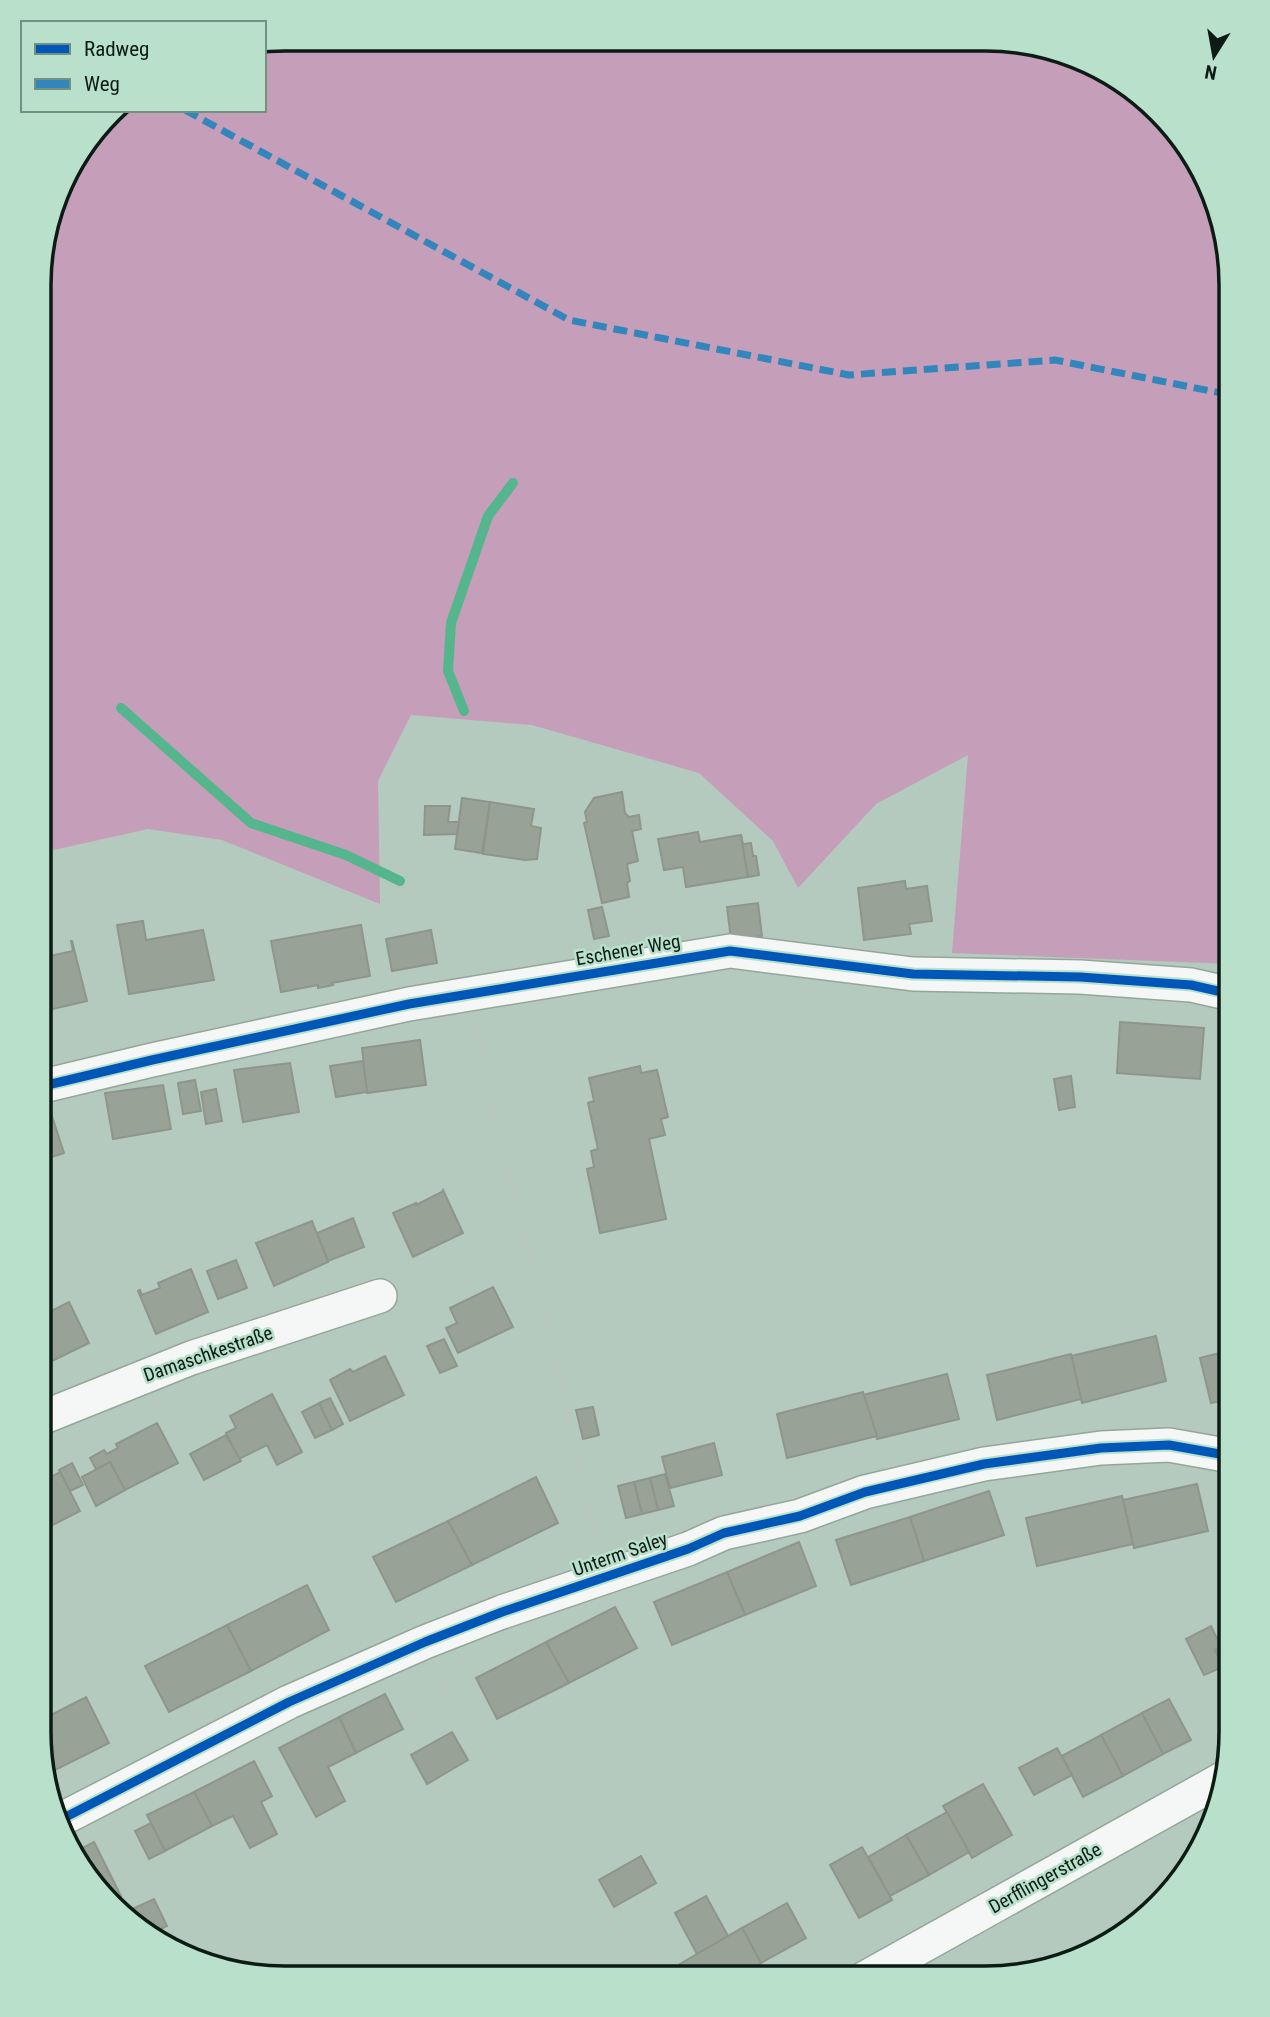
<svg xmlns="http://www.w3.org/2000/svg" width="1270" height="2017" viewBox="0 0 1270 2017" font-family="'Roboto Condensed',sans-serif">
<style>
.green{fill:#c59eb9}
.lines{fill:none;stroke-linecap:round;stroke-linejoin:round}
.stream{stroke:#55b58c;stroke-width:10}
.building{fill:#99a296;stroke:#8e968a;stroke-width:2}
.minor-casing{stroke:#94a69c;stroke-width:36}
.path{stroke:#bdc4c1;stroke-width:4.5;stroke-dasharray:2 5;stroke-linecap:butt}
.minor{stroke:#f4f7f5;stroke-width:33}
.quiet{stroke:#3286bc;stroke-width:7;stroke-dasharray:14 7;stroke-linecap:butt}
.cycleway-casing{stroke:#b8e0ca;stroke-width:13}
.cycleway{stroke:#0057b8;stroke-width:9}
.labels{text-anchor:middle;dominant-baseline:central;stroke-width:5;stroke-linejoin:round;paint-order:stroke}
.street-label{font-size:19px;fill:#0c1b13;stroke:#b8e0ca}
.rim{fill:none;stroke:#0c1b13;stroke-width:3.5}
</style>
<rect width="100%" height="100%" fill="#b4cabe"/>
<polygon class="green" points="284,39 1018,41 1136,90 1213,191 1231,284 1231,964 952,953 968,755 876,804 798,888 773,841 699,773 532,725 411,715 378,781 380,904 222,840 148,829 40,853 41,253 64,175 114,110 264,110 264,43"/>
<g class="lines">
<g class="stream">
<polyline points="121,708 251,823 346,855 400,881"/>
<polyline points="464,711 448,671 451,623 488,516 513,483"/>
</g>
</g>
<g class="building">
<polygon points="622,792 625,813 629,817 639,815 641,829 632,831 638,861 627,864 630,881 627,883 629,897 602,903 584,823 587,822 585,812 594,798"/>
<polygon points="462,798 490,802 482,853 455,849"/>
<polygon points="490,802 534,809 531,826 541,828 537,859 525,860 483,854"/>
<polygon points="425,806 450,806 448,822 459,822 457,834 424,835"/>
<polygon points="698,832 700,842 741,835 748,877 686,887 683,867 664,870 658,839"/>
<polygon points="741,835 743,844 751,843 753,856 756,856 759,875 748,877"/>
<polygon points="905,881 906,889 927,886 932,921 909,924 911,934 864,940 858,888"/>
<polygon points="758,903 762,936 731,940 727,907"/>
<polygon points="602,907 609,936 594,939 588,910"/>
<polygon points="143,921 146,940 203,930 214,980 129,994 117,925"/>
<polygon points="361,925 370,976 332,983 333,985 318,988 318,985 281,992 271,941"/>
<polygon points="431,930 437,963 392,971 386,939"/>
<polygon points="71,941 72,941 87,1001 40,1012 40,948 43,947 45,957 73,951"/>
<polygon points="1120,1022 1204,1028 1200,1079 1117,1073"/>
<polygon points="420,1040 426,1085 367,1093 362,1048"/>
<polygon points="363,1061 367,1092 336,1097 330,1066"/>
<polygon points="290,1063 299,1112 243,1122 234,1070"/>
<polygon points="640,1066 641,1073 657,1070 668,1117 661,1119 665,1135 649,1139 666,1219 600,1233 587,1169 594,1167 591,1151 598,1149 588,1103 594,1101 589,1078"/>
<polygon points="1071,1076 1075,1107 1059,1110 1054,1079"/>
<polygon points="195,1080 201,1111 183,1114 178,1083"/>
<polygon points="163,1085 171,1129 113,1139 105,1093"/>
<polygon points="216,1089 222,1121 206,1124 201,1092"/>
<polygon points="50,1110 64,1153 39,1161 39,1113"/>
<polygon points="443,1190 463,1233 413,1257 393,1213 416,1203 416,1205 442,1192"/>
<polygon points="353,1218 364,1247 328,1261 317,1233"/>
<polygon points="312,1221 328,1262 274,1286 256,1243"/>
<polygon points="236,1260 247,1288 218,1299 207,1271"/>
<polygon points="191,1269 208,1312 156,1334 138,1291 140,1290 142,1295 160,1288 158,1283"/>
<polygon points="493,1287 513,1327 458,1353 446,1328 457,1323 450,1308"/>
<polygon points="69,1302 89,1343 48,1363 46,1360 39,1363 39,1317"/>
<polygon points="1156,1336 1166,1381 1082,1403 1071,1356"/>
<polygon points="444,1339 457,1366 440,1373 427,1346"/>
<polygon points="1231,1350 1231,1399 1211,1403 1200,1358"/>
<polygon points="1071,1354 1081,1399 997,1420 987,1375"/>
<polygon points="385,1356 404,1395 350,1421 330,1380 350,1369 353,1372"/>
<polygon points="947,1374 959,1419 877,1439 863,1395"/>
<polygon points="863,1392 877,1436 787,1458 777,1414"/>
<polygon points="272,1394 302,1452 277,1465 267,1445 239,1459 226,1433 236,1428 230,1416"/>
<polygon points="330,1398 343,1424 332,1430 319,1403"/>
<polygon points="319,1403 332,1430 315,1438 302,1412"/>
<polygon points="593,1407 599,1435 583,1439 576,1410"/>
<polygon points="157,1423 178,1463 125,1490 110,1462 96,1469 90,1458 104,1450 107,1454 118,1448 116,1444"/>
<polygon points="226,1435 241,1461 204,1480 190,1454"/>
<polygon points="714,1443 722,1475 670,1488 662,1457"/>
<polygon points="110,1462 125,1490 96,1506 82,1477"/>
<polygon points="72,1463 83,1485 70,1491 59,1470"/>
<polygon points="60,1472 80,1511 39,1532 39,1483"/>
<polygon points="665,1474 674,1506 658,1510 650,1478"/>
<polygon points="536,1477 558,1523 472,1565 448,1521"/>
<polygon points="650,1478 658,1510 642,1514 634,1482"/>
<polygon points="634,1482 642,1514 626,1518 618,1486"/>
<polygon points="1197,1484 1208,1531 1134,1548 1123,1500"/>
<polygon points="989,1491 1004,1535 924,1561 910,1517"/>
<polygon points="1122,1496 1133,1544 1037,1566 1026,1518"/>
<polygon points="910,1517 924,1561 851,1585 836,1540"/>
<polygon points="448,1521 472,1565 396,1602 373,1557"/>
<polygon points="799,1542 816,1586 745,1615 727,1572"/>
<polygon points="727,1572 745,1615 672,1645 654,1602"/>
<polygon points="307,1585 329,1630 251,1671 227,1625"/>
<polygon points="615,1607 637,1648 569,1683 546,1642"/>
<polygon points="227,1625 251,1671 169,1712 145,1666"/>
<polygon points="1211,1626 1221,1647 1215,1650 1223,1667 1204,1675 1186,1639"/>
<polygon points="546,1642 569,1683 497,1719 476,1678"/>
<polygon points="1231,1642 1231,1683 1215,1650"/>
<polygon points="385,1694 403,1729 356,1753 339,1717"/>
<polygon points="86,1697 109,1743 47,1774 39,1721"/>
<polygon points="1169,1699 1191,1740 1163,1754 1142,1713"/>
<polygon points="1142,1713 1163,1754 1123,1776 1101,1735"/>
<polygon points="339,1717 356,1753 328,1767 345,1801 316,1817 279,1748"/>
<polygon points="452,1732 468,1760 427,1784 411,1755"/>
<polygon points="1101,1735 1123,1776 1083,1797 1062,1756"/>
<polygon points="1057,1748 1072,1775 1034,1795 1019,1768"/>
<polygon points="254,1761 272,1796 261,1802 277,1834 250,1848 233,1816 212,1826 194,1792"/>
<polygon points="983,1784 1012,1835 972,1858 943,1806"/>
<polygon points="194,1792 212,1826 165,1851 147,1815"/>
<polygon points="947,1812 969,1852 929,1875 906,1835"/>
<polygon points="151,1823 165,1851 149,1859 135,1831"/>
<polygon points="906,1835 929,1875 890,1896 868,1857"/>
<polygon points="94,1842 121,1896 113,1900 76,1851"/>
<polygon points="862,1847 892,1900 859,1918 830,1865"/>
<polygon points="641,1856 656,1883 614,1907 599,1880"/>
<polygon points="706,1896 728,1936 697,1954 675,1913"/>
<polygon points="154,1899 167,1926 151,1934 137,1928 128,1911"/>
<polygon points="787,1903 806,1938 761,1963 742,1928"/>
<polygon points="742,1928 761,1963 735,1978 692,1978 680,1964"/>
</g>
<g class="lines">
<g class="minor-casing">
<g id="minor">
<polyline points="39,1087 152,1060 409,1004 730,951 913,974 1080,977 1191,985 1231,994"/>
<polyline points="39,1419 191,1358 380,1296"/>
<polyline points="56,1822 289,1702 425,1642 502,1612 688,1549 724,1533 800,1516 865,1492 984,1464 1101,1448 1169,1445 1231,1456"/>
<polyline points="865,1978 1224,1778"/>
</g>
</g>
<g class="path">
<polyline points="476,1027 494,1113 559,1371 573,1445 598,1543"/>
<polyline points="409,1282 522,1229"/>
<polyline points="439,1675 455,1711 492,1759 554,1863 664,1978"/>
</g>
<use href="#minor" class="minor"/>
<polyline class="quiet" points="185,110 569,320 849,375 1055,360 1231,395"/>
<g class="cycleway-casing">
<g id="cycleway">
<polyline points="39,1087 152,1060 409,1004 730,951 913,974 1080,977 1191,985 1231,994"/>
<polyline points="56,1822 289,1702 425,1642 502,1612 688,1549 724,1533 800,1516 865,1492 984,1464 1101,1448 1169,1445 1231,1456"/>
</g>
</g>
<use href="#cycleway" class="cycleway"/>
</g>
<g class="labels">
<g class="street-label">
<text transform="translate(628 950) rotate(-10)">Eschener Weg</text>
<text transform="translate(208 1354) rotate(-19)">Damaschkestraße</text>
<text transform="translate(620 1554) rotate(-19)">Unterm Saley</text>
<text transform="translate(1045 1878) rotate(-29)">Derfflingerstraße</text>
</g>
</g>
<path d="M0 0H1270V2017H0ZM285 51H985A234 234 0 0 1 1219 285V1732A234 234 0 0 1 985 1966H285A234 234 0 0 1 51 1732V285A234 234 0 0 1 285 51Z" fill="#b8e0ca" fill-rule="evenodd"/>
<path class="rim" d="M285 51H985A234 234 0 0 1 1219 285V1732A234 234 0 0 1 985 1966H285A234 234 0 0 1 51 1732V285A234 234 0 0 1 285 51Z"/>
<rect x="21" y="21" width="245" height="91" fill="#b8e0ca" stroke="#739181" stroke-width="2"/>
<rect x="35" y="44" width="35" height="10" fill="#0057b8" stroke="#739181" stroke-width="2"/>
<text x="84" y="56" font-size="21" fill="#0c1b13">Radweg</text>
<rect x="35" y="79" width="35" height="10" fill="#3286bc" stroke="#739181" stroke-width="2"/>
<text x="84" y="91" font-size="21" fill="#0c1b13">Weg</text>
<g transform="translate(1214 56) rotate(191)" stroke="#b8e0ca" stroke-width="5" paint-order="stroke">
<path d="M0-5L12 26L0 18L-12 26Z" fill="#0c1b13"/>
<text y="-10" font-size="19" font-weight="bold" text-anchor="middle" fill="#0c1b13">N</text>
</g>
</svg>
